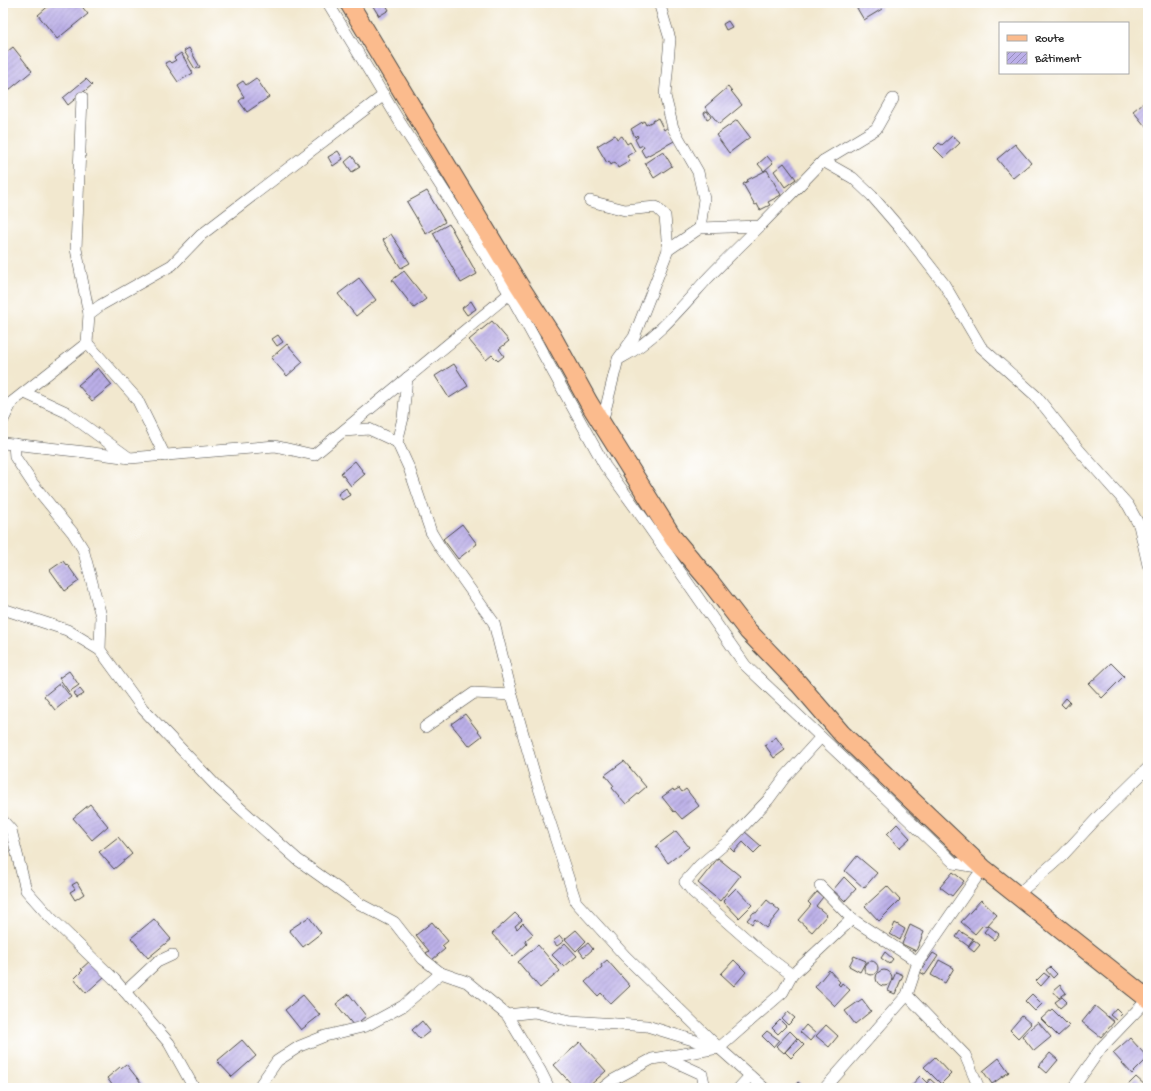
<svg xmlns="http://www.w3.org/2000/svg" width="1151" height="1091" viewBox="0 0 1151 1091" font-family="'Gochi Hand',sans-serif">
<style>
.building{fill:url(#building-hatch)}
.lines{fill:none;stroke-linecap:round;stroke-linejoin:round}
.minor-casing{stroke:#494744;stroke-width:12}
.primary-casing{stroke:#494744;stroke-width:20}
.minor{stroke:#fff;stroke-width:11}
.primary{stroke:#fbbb8d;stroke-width:18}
</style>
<defs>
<pattern id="building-hatch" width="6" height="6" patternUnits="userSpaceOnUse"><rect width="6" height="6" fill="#bbafe8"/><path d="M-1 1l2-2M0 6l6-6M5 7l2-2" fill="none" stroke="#988fbc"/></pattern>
</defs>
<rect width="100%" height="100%" fill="#fff"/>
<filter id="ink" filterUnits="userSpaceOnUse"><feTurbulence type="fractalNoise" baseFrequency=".025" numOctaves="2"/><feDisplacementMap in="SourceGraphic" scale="8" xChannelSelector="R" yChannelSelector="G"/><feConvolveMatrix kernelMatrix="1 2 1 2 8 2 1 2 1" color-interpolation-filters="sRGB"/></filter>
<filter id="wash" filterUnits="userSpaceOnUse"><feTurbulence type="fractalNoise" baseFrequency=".012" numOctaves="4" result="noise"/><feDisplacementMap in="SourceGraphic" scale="16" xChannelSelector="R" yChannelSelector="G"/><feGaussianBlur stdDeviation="0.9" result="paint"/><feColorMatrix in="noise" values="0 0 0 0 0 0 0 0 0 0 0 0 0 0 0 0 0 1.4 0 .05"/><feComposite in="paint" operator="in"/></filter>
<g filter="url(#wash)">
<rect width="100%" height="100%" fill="#f2e8cf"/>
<g id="blocks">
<g class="building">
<polygon points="52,3 79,3 88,14 57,39 38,15"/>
<polygon points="371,3 385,3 389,10 379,16"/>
<polygon points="854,3 878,3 882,9 864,20"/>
<polygon points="728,21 732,27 726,30 723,24"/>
<polygon points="13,47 32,71 3,95 3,55"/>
<polygon points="189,48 200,67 195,69 184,51"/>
<polygon points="181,53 193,73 178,82 165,63 169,61 171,63 176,60 174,58"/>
<polygon points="256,78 269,97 247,112 239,101 244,97 237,85 243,81 246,85"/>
<polygon points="86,79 92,85 68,105 63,98"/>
<polygon points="728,87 742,105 719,124 705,107"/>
<polygon points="1148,99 1148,123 1145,126 1133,111"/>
<polygon points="707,111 711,117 707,119 704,113"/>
<polygon points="658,118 664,130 668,127 676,140 645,157 641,150 644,147 643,145 639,147 635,139 638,137 637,135 635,137 631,129 644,121 646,125"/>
<polygon points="737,120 750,137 729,153 716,135"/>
<polygon points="615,135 617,139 622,136 627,144 630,142 635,151 627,156 630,161 618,168 615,162 611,165 609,161 607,163 597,146"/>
<polygon points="952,136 960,143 944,158 934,148 939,143 942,145"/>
<polygon points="1015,144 1031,163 1013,178 997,159"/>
<polygon points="338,151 343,159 333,166 328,157"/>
<polygon points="663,151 672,166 654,178 645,163"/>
<polygon points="352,156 360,167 352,172 345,162"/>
<polygon points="767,156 773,163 764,171 758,164"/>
<polygon points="784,163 796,179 785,187 774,171"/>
<polygon points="767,170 781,195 768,202 770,205 760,210 757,204 755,205 743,184 748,181 747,180"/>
<polygon points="427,191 445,222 426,234 407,202"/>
<polygon points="449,224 477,274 461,283 433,233"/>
<polygon points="391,234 410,263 401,268 383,240"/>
<polygon points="404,271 426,299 414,308 392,280"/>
<polygon points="359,278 376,300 356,316 338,294"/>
<polygon points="471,301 476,309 467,315 462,308"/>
<polygon points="492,321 509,341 499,349 504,356 498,361 492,355 486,360 469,340"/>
<polygon points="278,335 283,342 277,346 272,339"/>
<polygon points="287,344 303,362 287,376 271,358"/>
<polygon points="454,364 468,386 449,398 435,376"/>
<polygon points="98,368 112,385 92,401 78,385"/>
<polygon points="355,461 365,474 351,486 341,473"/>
<polygon points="346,488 350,495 342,500 338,494"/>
<polygon points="462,524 477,544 458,559 443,539"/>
<polygon points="63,561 66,565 67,564 79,581 65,591 50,570"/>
<polygon points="1111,663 1124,676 1102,698 1089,684"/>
<polygon points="69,671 79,685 69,692 59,678"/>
<polygon points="60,683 71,697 55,710 44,696"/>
<polygon points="80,689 84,694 77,698 74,693"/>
<polygon points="1066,698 1070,702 1065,708 1061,704"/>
<polygon points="465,714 482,736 469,746 451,724"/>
<polygon points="776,737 785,750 774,758 765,745"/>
<polygon points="624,761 646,787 626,804 612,788 614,786 605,775"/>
<polygon points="679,788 682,792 686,789 699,806 682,819 675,811 674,812 662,797 673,789 674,791"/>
<polygon points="90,804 108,826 92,840 73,818"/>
<polygon points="897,824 910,838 899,848 887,834"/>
<polygon points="676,831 689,847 668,863 656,846"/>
<polygon points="744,831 761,846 754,853 743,842 734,852 729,847"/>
<polygon points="118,837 132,854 114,869 99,852"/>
<polygon points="857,856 877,873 864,888 845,871"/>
<polygon points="718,858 740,876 720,901 698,883"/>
<polygon points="953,872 964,881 952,896 940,887"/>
<polygon points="844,877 856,889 845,901 833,890"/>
<polygon points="77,882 84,894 75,900 70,892 75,889 72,885"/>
<polygon points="887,886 900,900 879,921 865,906"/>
<polygon points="736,888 752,905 739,918 723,901"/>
<polygon points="817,892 823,897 816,906 827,915 812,932 798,920 811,905 808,902"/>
<polygon points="767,900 780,911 766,928 755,919 752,924 747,920 754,912 756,913"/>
<polygon points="981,900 997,915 986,927 983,925 975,934 961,922"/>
<polygon points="515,913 522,920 515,926 517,929 523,923 533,934 525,941 527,944 513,957 492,934"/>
<polygon points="309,917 321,933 303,947 289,930"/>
<polygon points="154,919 171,939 148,958 131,938"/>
<polygon points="432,922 448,941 442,946 445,949 432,960 426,953 429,951 416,935"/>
<polygon points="895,923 905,929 900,940 890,934"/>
<polygon points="910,925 924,932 916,951 902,944"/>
<polygon points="989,926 999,934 994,940 984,932"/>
<polygon points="576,930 586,941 576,951 565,939"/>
<polygon points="960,931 973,939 968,946 956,937"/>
<polygon points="560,936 564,941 557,946 553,941"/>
<polygon points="974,940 980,945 974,952 968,947"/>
<polygon points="565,943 577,956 564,967 552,955"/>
<polygon points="588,943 593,949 584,957 579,950"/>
<polygon points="538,945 560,971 540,988 518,962"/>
<polygon points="885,952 893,959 889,964 881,958"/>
<polygon points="933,953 938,956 925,975 920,972"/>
<polygon points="854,956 866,961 860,972 849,966"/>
<polygon points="91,960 105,976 86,993 74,979 83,970 81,969"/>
<polygon points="607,960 630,986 611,1004 601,993 598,996 585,982 602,967 601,965"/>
<polygon points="734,960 746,972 734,986 721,974"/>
<polygon points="939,960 954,968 945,983 931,975"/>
<circle cx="871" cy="968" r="7"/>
<polygon points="1050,967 1057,974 1053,978 1046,970"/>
<polygon points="829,970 840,982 838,984 840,986 842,983 850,990 835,1006 815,987"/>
<circle cx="884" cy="978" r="8"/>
<polygon points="896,972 903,975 895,994 888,991"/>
<polygon points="1044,973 1049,977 1041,986 1036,981"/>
<polygon points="1060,985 1066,993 1059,998 1053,991"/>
<polygon points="349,994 366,1016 354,1026 336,1004"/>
<polygon points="1032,994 1042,1004 1035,1011 1025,1001"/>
<polygon points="303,995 320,1015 301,1030 285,1010"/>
<polygon points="1062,997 1067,1002 1060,1008 1055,1002"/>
<polygon points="862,999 871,1011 855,1024 845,1011"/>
<polygon points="1095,1006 1114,1022 1101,1037 1082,1022"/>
<polygon points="1116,1008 1122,1014 1116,1020 1110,1015"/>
<polygon points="1052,1009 1069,1026 1058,1036 1041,1019"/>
<polygon points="788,1012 795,1018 788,1025 782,1019"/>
<polygon points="1022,1016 1031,1024 1018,1038 1010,1030"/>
<polygon points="780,1020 786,1026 778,1034 772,1028"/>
<polygon points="422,1021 430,1031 420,1039 412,1030"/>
<polygon points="1038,1022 1051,1037 1034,1051 1022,1036"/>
<polygon points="806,1025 816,1034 810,1041 800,1032"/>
<polygon points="826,1025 838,1036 829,1047 816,1036"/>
<polygon points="767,1031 779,1040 773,1047 762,1036"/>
<polygon points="790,1031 797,1038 784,1053 776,1046"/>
<polygon points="1130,1038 1148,1058 1132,1074 1113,1053"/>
<polygon points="798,1039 804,1045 791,1058 785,1052"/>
<polygon points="242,1040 256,1056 232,1077 217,1061"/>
<polygon points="580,1042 606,1071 587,1088 575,1088 554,1065"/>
<polygon points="1050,1053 1058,1060 1047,1073 1039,1066"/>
<polygon points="935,1057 951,1074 941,1084 924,1067"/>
<polygon points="999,1058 1009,1072 992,1084 983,1071"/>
<polygon points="126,1064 145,1088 111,1088 113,1086 107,1078 120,1067 121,1068"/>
<polygon points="920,1076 927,1083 930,1079 940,1088 909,1088"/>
<polygon points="1136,1077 1148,1088 1125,1088"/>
<polygon points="798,1082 805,1088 792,1088"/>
</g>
</g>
</g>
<g filter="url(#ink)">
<use href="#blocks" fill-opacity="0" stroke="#494744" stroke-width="1"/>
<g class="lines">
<g class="minor-casing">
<g id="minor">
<polyline points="328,3 401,124 510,294 605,466 642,517 745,665 954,863 983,868 918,962 907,995 825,1088"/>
<polyline points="661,3 660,6 670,39 665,96 673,128 698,172 704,199 700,228"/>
<polyline points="82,97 76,249 89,314"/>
<polyline points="823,161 853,178 872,196 909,239 944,284 981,347 1036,396 1079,450 1128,505 1139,525 1148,565"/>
<polyline points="590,201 625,210 656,207 665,216 668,250"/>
<polyline points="87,343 137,399 165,456"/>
<path d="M621 358C655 340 680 309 706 280 723 262 742 244 760 226"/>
<polyline points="407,378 403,418 397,442 409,468 431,532 440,547 494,623 512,695 535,776 576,902 625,956 719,1048"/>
<polyline points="25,393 66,412 128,457"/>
<polyline points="3,420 12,402 87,343 89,314 101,305 172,265 201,235 384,95"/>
<polyline points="602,423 618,359 634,337 668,250 700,228 760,226 823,161 876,129 893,99"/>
<polyline points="344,431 369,429 397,442"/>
<polyline points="3,443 85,452 130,458 275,446 314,455 515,289"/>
<polyline points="14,444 15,457 33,484 73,533 83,549 101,616 100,650 143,709 220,790 298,860 360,904 394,922 423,959 441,973 467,982 507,1015 540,1070 549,1088"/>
<polyline points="3,609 67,630 100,650"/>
<polyline points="425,727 474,693 512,695"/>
<polyline points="3,821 11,830 26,890 50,917 114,979 169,1043 194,1088"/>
<polyline points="820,886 852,919 792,975 760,951 693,892 685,882 700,865 732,838 768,800 785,777 821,737"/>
<polyline points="1018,894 1062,856 1100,815 1148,768"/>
<polyline points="852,919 918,962"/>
<polyline points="125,992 157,962 172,955"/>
<polyline points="907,995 965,1055 979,1088"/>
<polyline points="507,1015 534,1012 571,1021 647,1026 719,1048 764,1088"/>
<polyline points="665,1057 702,1074 705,1088"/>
<polyline points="258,1088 277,1061 300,1046 325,1036 366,1026 403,1006 441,973"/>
<polyline points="603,1088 613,1080 652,1059 719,1048 783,992 792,975"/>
<polyline points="739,1088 750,1076"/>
<polyline points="1073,1088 1101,1048 1148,999"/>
</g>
</g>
<g class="primary-casing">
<polyline id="primary" points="349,3 519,285 552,336 589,403 674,539 711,583 748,631 799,684 842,734 983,868 1148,999"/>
</g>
<use href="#minor" class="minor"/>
<use href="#primary" class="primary"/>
</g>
</g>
<rect width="1151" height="1091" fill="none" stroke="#fff" stroke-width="16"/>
<rect x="999" y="22" width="130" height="52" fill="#ffffff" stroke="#aaaaaa"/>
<rect x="1007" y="35" width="20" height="6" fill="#fbbb8d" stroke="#aaaaaa"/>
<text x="1035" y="42" font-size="12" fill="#2b2b2b">Route</text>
<rect x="1007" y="52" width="20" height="12" fill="url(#building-hatch)" stroke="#aaaaaa"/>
<text x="1035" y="62" font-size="12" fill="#2b2b2b">Bâtiment</text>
</svg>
